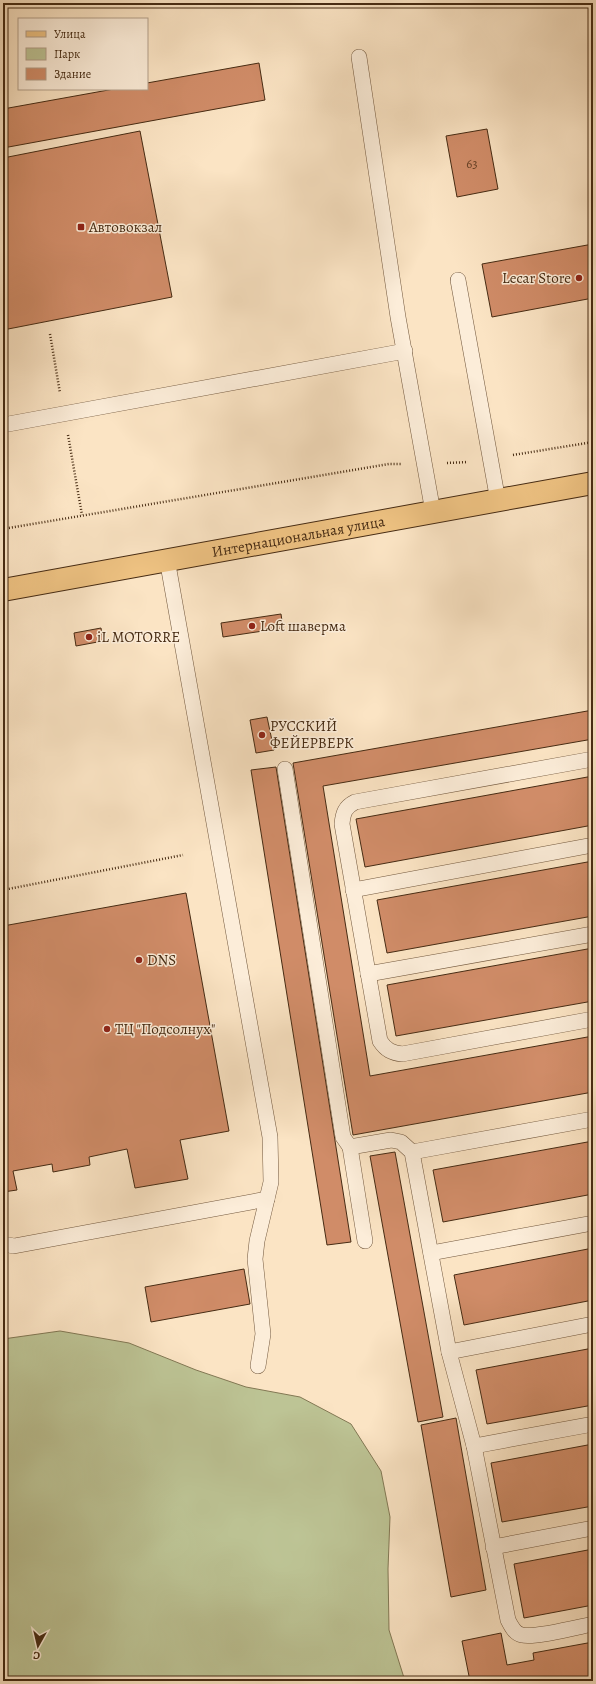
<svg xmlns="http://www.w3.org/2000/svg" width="596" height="1684" viewBox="0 0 596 1684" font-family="Alegreya,serif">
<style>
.green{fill:#bdc495;stroke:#827854}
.building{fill:#d08c68;stroke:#462b13}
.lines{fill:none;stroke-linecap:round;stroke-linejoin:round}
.service-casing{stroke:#73593f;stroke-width:16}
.primary-casing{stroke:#462b13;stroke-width:24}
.path{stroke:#462b13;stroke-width:2.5;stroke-dasharray:1 2;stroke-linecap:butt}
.service{stroke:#fcedd9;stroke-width:15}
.primary{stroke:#eec282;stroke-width:22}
.poi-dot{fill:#8f2418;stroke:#fcedd9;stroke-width:1.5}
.labels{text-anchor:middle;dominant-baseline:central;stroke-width:3;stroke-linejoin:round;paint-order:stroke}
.number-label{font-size:13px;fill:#684328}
.poi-label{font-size:15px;fill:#462b13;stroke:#fcedd9;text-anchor:start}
.street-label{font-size:15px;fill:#462b13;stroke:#fcedd9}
</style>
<rect width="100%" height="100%" fill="#fbe4c4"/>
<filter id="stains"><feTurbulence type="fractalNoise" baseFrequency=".005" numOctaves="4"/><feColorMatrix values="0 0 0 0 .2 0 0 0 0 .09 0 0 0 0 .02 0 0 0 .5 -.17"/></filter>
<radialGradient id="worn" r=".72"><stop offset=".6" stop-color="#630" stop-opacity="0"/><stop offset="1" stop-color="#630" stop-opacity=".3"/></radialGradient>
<polygon class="green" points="60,1331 129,1343 196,1370 246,1387 300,1397 351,1424 381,1471 390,1517 388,1569 389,1630 405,1681 3,1681 3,1339"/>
<g class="building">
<polygon points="259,63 265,100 3,148 3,109 114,89 147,89 147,83"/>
<polygon points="487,129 498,189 457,197 446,136"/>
<polygon points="140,131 172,297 3,330 3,158"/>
<polygon points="593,244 593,298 492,317 482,264"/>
<polygon points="281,614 283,628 223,637 221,623"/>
<polygon points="101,628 103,641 76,646 74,633"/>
<polygon points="593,710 593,739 323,786 370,1076 593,1036 593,1092 353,1135 293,763"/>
<polygon points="267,717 274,750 256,753 250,720"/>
<polygon points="276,767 351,1242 327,1245 251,770"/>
<polygon points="593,776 593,825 365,867 356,819"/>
<polygon points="593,861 593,916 387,953 377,900"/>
<polygon points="186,893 229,1131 180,1140 188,1179 135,1188 127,1149 89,1157 90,1165 53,1172 52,1164 13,1171 17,1190 3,1192 3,926"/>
<polygon points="593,948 593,1001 396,1036 387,985"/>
<polygon points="593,1141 593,1194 443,1222 433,1170"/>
<polygon points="395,1152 443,1417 418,1422 370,1156"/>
<polygon points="593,1248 593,1300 464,1325 454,1275"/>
<polygon points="244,1269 250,1304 151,1322 145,1287"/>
<polygon points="593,1348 593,1405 487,1424 476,1370"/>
<polygon points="456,1418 486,1590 451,1597 421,1425"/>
<polygon points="593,1444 593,1506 502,1522 491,1463"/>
<polygon points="593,1549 593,1605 524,1618 514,1564"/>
<polygon points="501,1633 507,1665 534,1660 533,1653 593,1642 593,1681 470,1681 462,1641"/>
</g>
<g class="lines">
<g class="service-casing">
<g id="service">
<polyline points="359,57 398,317 433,512"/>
<polyline points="458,280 498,501"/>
<polyline points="3,425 405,351"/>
<polyline points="167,559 270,1137 271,1182 257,1241 255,1259 263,1334 258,1366"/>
<path d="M593 759 355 802C345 807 343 813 342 824L380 1041C386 1050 392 1053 402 1054L593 1019"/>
<polyline points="285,769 343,1137 350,1147"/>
<polyline points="353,890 593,845"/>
<polyline points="368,974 593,934"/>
<polyline points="412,1152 593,1119"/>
<path d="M365 1241 350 1147 391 1140 401 1142 412 1152 449 1352 474 1446 508 1620C511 1626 515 1634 522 1635 535 1638 578 1627 593 1624"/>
<polyline points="3,1244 14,1246 267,1199"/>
<polyline points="431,1253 593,1223"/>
<polyline points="449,1352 593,1324"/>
<polyline points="474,1446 593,1424"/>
<polyline points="493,1547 593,1528"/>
</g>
</g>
<g class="primary-casing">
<g id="primary">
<path id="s1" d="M3 590 593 483"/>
</g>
</g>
<g class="path">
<polyline points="50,334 60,393"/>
<polyline points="68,435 82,515"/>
<polyline points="513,455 593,442"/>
<polyline points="447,463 468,462"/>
<polyline points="3,529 389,464 402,464"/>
<polyline points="3,890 183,855"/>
</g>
<use href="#service" class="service"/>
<use href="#primary" class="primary"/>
</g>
<g class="poi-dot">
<rect x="77" y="223" width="8" height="8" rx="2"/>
<circle cx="579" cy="278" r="4"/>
<circle cx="252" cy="626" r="4"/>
<circle cx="89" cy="637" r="4"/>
<circle cx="262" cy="735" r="4"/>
<circle cx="139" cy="960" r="4"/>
<circle cx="107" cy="1029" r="4"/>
</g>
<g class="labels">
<g class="number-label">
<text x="472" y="163">63</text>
</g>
<g class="poi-label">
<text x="89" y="227">Автовокзал</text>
<text x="571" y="278" text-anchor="end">Lecar Store</text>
<text x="260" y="626">Loft шаверма</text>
<text x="97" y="637">iL MOTORRE</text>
<text x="270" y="726">РУССКИЙ<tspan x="270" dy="17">ФЕЙЕРВЕРК</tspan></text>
<text x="147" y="960">DNS</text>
<text x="115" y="1029">ТЦ "Подсолнух"</text>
</g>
<g class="street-label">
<text stroke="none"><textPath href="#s1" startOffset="300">Интернациональная улица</textPath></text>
</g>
</g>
<rect width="596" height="1684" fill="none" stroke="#fbe4c4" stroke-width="16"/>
<rect x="4" y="4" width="588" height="1676" fill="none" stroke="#462b13" stroke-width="2"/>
<rect x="8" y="8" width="580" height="1668" fill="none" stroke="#462b13"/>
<rect x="18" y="18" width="130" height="72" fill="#fcedd9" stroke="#b39f8a"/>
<rect x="26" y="31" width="20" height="6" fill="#eec282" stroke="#b39f8a"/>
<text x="54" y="38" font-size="12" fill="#462b13">Улица</text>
<rect x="26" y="48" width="20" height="12" fill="#bdc495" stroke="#b39f8a"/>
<text x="54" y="58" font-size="12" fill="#462b13">Парк</text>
<rect x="26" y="68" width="20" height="12" fill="#d08c68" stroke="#b39f8a"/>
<text x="54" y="78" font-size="12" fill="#462b13">Здание</text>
<g transform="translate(38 1646) rotate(188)" stroke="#fcedd9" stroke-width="3" paint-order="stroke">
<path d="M0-3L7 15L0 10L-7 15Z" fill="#462b13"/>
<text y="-6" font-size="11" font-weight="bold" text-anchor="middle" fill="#462b13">С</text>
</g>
<rect width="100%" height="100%" filter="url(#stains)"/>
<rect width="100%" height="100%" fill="url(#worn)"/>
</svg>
